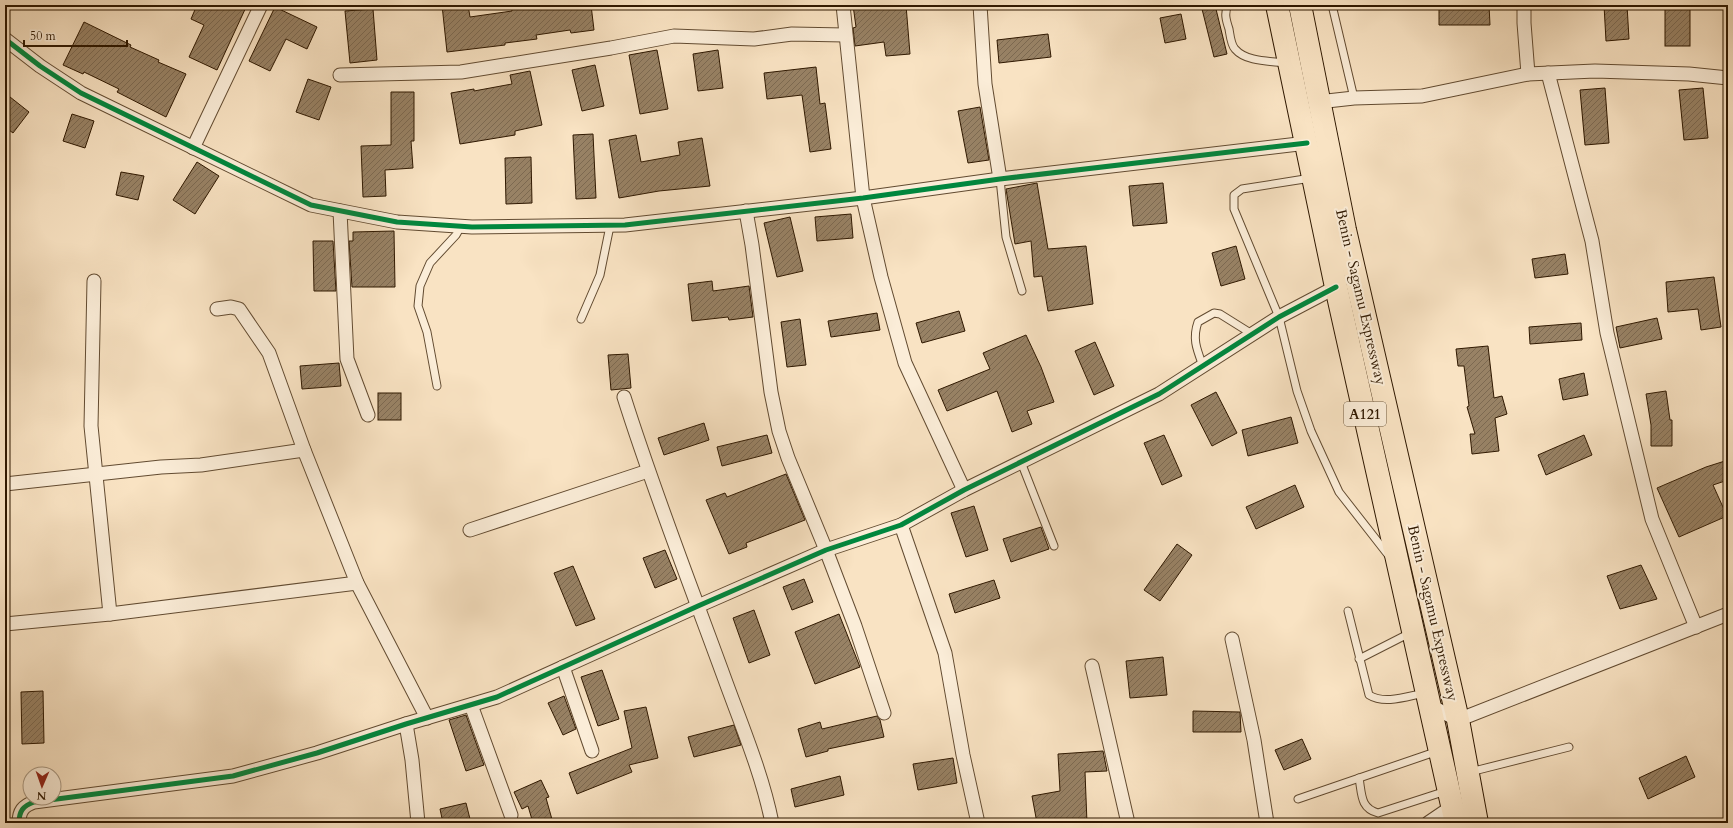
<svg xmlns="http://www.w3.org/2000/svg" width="1733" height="828" viewBox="0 0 1733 828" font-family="Cardo,serif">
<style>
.building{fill:url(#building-hatch);stroke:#2f1800}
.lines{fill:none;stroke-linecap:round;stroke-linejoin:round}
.lane-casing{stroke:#624b31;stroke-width:9}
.street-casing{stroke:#624b31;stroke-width:15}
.highway-casing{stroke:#2f1800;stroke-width:24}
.lane{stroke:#fbedd8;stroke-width:7}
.street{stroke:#fbedd8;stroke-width:13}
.highway{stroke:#f9e3c3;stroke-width:22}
.cycleway-casing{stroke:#fbedd8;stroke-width:8}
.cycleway{stroke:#00873e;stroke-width:5}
.labels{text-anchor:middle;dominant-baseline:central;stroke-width:4;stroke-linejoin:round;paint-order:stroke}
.shield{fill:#fbedd8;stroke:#6c5841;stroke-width:1}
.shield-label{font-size:14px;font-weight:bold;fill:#2f1800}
.street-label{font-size:15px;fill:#2f1800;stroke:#fbedd8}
</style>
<defs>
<pattern id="building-hatch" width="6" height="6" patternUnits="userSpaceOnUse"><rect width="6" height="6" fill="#988265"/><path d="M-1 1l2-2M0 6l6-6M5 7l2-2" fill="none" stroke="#7c6951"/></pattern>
</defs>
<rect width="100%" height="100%" fill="#f9e3c3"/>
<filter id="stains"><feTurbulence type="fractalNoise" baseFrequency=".005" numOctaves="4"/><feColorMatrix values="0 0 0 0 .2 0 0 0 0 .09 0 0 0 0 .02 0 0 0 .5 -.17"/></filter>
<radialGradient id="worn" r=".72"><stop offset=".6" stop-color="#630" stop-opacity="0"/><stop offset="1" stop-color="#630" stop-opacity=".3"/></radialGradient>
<g class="building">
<polygon points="197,5 247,5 217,70 189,57 204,25 191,19"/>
<polygon points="442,5 468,5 470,17 512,11 511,5 591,5 594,30 571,33 570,30 536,35 537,39 505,43 505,45 447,52"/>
<polygon points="853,5 906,5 910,54 886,56 884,42 855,46 853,28 856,27"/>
<polygon points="1201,5 1215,5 1227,54 1214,57"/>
<polygon points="1439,5 1489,5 1490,25 1439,25"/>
<polygon points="1604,5 1627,5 1629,39 1606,41"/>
<rect x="1665" y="5" width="25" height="41"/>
<polygon points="275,7 317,27 307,49 286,39 270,71 249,61"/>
<polygon points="373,9 377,60 350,63 345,11"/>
<polygon points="1181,14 1186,39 1165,43 1160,18"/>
<polygon points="84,22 131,45 130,47 159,60 158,62 186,74 166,117 117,92 119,89 84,72 83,74 63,65"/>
<polygon points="1048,34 1051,57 999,63 997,40"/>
<polygon points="657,50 668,109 640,114 629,55"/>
<polygon points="718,50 723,88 698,91 693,54"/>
<polygon points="595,65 604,106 582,111 572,70"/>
<polygon points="816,67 820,104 825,103 831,149 810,152 802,95 767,99 764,73"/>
<polygon points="530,71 542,125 515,131 515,135 460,144 451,93 474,89 474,91 512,84 510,75"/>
<polygon points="308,79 331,87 319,120 296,112"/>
<polygon points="1605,88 1609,143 1585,145 1580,90"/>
<polygon points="1703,88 1708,138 1684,140 1679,90"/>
<polygon points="391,92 414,92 414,141 411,141 413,168 385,170 386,196 363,197 361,146 391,145"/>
<polygon points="5,93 29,112 13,133 5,127"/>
<polygon points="980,107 989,160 968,163 958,111"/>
<polygon points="72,114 94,121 85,148 63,141"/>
<polygon points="593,134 596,198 576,199 573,135"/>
<polygon points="636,135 641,162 680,155 678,142 702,138 710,186 659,191 619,198 609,140"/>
<polygon points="531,157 532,203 506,204 505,158"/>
<polygon points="197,162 219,176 195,214 173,200"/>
<polygon points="121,172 144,176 138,200 116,195"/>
<polygon points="1037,183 1048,249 1086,246 1093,304 1048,311 1042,276 1034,277 1031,241 1015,244 1006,189"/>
<polygon points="1163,183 1167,223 1133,226 1129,186"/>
<polygon points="851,214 853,238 817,241 815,217"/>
<polygon points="790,217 803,271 777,277 764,223"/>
<polygon points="394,231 395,287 352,287 349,241 353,241 353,232"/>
<polygon points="313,241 333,241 336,291 314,291"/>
<polygon points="1236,246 1245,279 1221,286 1212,253"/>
<polygon points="1565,254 1568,274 1535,278 1532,259"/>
<polygon points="1714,277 1721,327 1701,330 1698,309 1668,312 1666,282"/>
<polygon points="712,281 713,291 749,286 753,317 729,320 728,317 692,321 688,284"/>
<polygon points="959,311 965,331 922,343 916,323"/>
<polygon points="877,313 880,330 831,337 828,321"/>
<polygon points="1657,318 1662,339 1620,348 1616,327"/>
<polygon points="800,319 806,365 787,367 781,322"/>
<polygon points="1581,323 1582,340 1530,344 1529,327"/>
<polygon points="1026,335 1041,367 1054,402 1027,411 1032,424 1012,432 997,391 947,411 938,390 990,369 983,353"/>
<polygon points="1095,342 1114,386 1094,395 1075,351"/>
<polygon points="1488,346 1494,398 1502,396 1507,414 1495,418 1499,451 1472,454 1470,434 1475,434 1467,407 1469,406 1464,366 1458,366 1456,349"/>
<polygon points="628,354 631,388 611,390 608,355"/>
<polygon points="339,363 341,386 302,389 300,366"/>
<polygon points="1584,373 1588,395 1563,400 1559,379"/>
<polygon points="1666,391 1670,420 1672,420 1672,446 1651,446 1651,425 1646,394"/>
<polygon points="1216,392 1237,433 1212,446 1191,405"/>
<rect x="378" y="393" width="23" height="27"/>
<polygon points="1291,417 1298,443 1248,456 1242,430"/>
<polygon points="704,423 709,440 664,455 658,438"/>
<polygon points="767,435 772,453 722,466 717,447"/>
<polygon points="1164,435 1182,476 1162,485 1144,443"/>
<polygon points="1584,435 1592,455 1546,475 1538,455"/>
<polygon points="1728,460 1728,480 1713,485 1727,516 1679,537 1657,488 1706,467"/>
<polygon points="786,474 805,520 746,543 747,547 729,554 706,500 725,493 727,497"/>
<polygon points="1295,485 1304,507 1256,529 1246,507"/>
<polygon points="974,506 988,550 966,557 951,513"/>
<polygon points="1041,527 1049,549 1011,562 1003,539"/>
<polygon points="1177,544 1192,555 1160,601 1144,590"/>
<polygon points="665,550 677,579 655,588 643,558"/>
<polygon points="1641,565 1657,599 1620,609 1607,576"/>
<polygon points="573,566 595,619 576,626 554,573"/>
<polygon points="804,579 813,602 792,610 783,587"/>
<polygon points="994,580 1000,598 955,613 949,594"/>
<polygon points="754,610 770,655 749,663 733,618"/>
<polygon points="839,614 860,667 815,684 795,632"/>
<polygon points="1163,657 1167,695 1130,698 1126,661"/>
<polygon points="602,670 619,719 598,726 581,677"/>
<polygon points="43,691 44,743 22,744 21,692"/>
<polygon points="564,696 576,729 563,735 548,703"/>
<polygon points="646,707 658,758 629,765 632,772 577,794 569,773 632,748 624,711"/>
<polygon points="1193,711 1240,712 1241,732 1193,732"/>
<polygon points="466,715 484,765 466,771 449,720"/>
<polygon points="877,716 880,720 884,737 828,749 828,751 806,757 798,729 820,722 822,729"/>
<polygon points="734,725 741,745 694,757 688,737"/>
<polygon points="1302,739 1311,759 1284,770 1275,750"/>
<polygon points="1103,751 1107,771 1085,772 1087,823 1037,823 1032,796 1060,791 1058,754"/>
<polygon points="1686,756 1695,777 1648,799 1639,778"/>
<polygon points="953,758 957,783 918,790 913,764"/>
<polygon points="840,776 844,795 795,807 791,789"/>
<polygon points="541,780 549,797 546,798 553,823 533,823 528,806 522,809 514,792"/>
<polygon points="466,803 471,823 443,823 440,809"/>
</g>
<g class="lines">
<g class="lane-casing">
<g id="lane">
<path d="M1228 5C1224 13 1226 20 1229 29 1230 35 1231 45 1235 49 1246 62 1270 61 1285 63"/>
<polyline points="1332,5 1354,98"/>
<polyline points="1311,178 1242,189 1234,195 1234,209 1279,317 1297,391 1311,431 1339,492 1389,556"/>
<polyline points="1000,179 1006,237 1022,291"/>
<polyline points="581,319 600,275 610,226"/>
<path d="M1203 366C1197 350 1192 339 1198 322L1214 313 1220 314 1252 334"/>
<polyline points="437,386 427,332 418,306 420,286 430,263 456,235 461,226"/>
<polyline points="1021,462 1054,546"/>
<path d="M1348 611 1369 695C1385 705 1408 696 1425 693"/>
<polyline points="1359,659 1410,633"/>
<polyline points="1470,772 1569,747"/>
<path d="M1359 778C1362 794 1360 808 1378 813L1446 791"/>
<polyline points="1298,799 1438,751"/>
</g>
</g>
<g class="street-casing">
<g id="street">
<polyline points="843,5 863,198 881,277 905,363 964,490"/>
<polyline points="980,5 985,84 1000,179"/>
<polyline points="1524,5 1524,23 1528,74"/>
<polyline points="5,39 40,66 81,93 311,205 397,222 472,227 625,225 863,198 1000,179 1307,143"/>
<polyline points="1548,73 1592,241 1607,333 1652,519 1696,627"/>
<polyline points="340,75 461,72 611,48 674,36 754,39 792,34 845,35"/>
<polyline points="1318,102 1354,98 1422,96 1528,74 1595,71 1689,74 1728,78"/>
<polyline points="193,148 261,5"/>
<polyline points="340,211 347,359 368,415"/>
<polyline points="746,211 752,245 771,392 779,431 788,458 826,550 855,626 884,713"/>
<polyline points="94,281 91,426 110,614"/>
<polyline points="217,309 231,307 239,309 269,353 304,450 357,583 427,718"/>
<path d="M624 397C654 492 690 584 724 677 741 724 762 773 772 823"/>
<polyline points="5,484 161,467 201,465 304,450"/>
<polyline points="901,525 945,653 963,755 978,823"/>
<polyline points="470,530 648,471"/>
<polyline points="5,624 110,614 357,583"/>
<polyline points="1232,639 1254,740 1267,823"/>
<polyline points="1092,666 1128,823"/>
<polyline points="563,667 592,751"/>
<polyline points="471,705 511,815"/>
<polyline points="1431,706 1458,720 1728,614"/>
<polyline points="406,724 412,760 418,823"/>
<path d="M19 823C19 811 23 806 34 802L233 776 317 753 406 724 497 697 698 606 826 550 901 525 964 490 1159 394 1279 317 1336 287"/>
<polyline points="1428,823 1453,806"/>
</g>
</g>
<g class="highway-casing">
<g id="highway">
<polyline points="1277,5 1336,287 1456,823"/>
<polyline points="1300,5 1345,230 1458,720 1477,823"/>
</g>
</g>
<use href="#lane" class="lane"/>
<use href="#street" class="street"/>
<use href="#highway" class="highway"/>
<g class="cycleway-casing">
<g id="cycleway">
<polyline points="5,39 40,66 81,93 311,205 397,222 472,227 625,225 863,198 1000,179 1307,143"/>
<path d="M19 823C19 811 23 806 34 802L233 776 317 753 406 724 497 697 698 606 826 550 901 525 964 490 1159 394 1279 317 1336 287"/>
</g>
</g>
<use href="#cycleway" class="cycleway"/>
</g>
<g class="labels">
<rect class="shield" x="1344" y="402" width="42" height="24" rx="3"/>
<g class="shield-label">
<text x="1365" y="414">A121</text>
</g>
<g class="street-label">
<text transform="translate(1361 297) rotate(77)">Benin - Sagamu Expressway</text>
<text transform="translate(1433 613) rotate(77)">Benin - Sagamu Expressway</text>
</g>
</g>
<rect width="1733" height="828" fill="none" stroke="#f9e3c3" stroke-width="20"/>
<rect x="6" y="6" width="1721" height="816" fill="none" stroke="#2f1800" stroke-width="2"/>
<rect x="10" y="10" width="1713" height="808" fill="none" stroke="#2f1800"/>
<g transform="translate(42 786) rotate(182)"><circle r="19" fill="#fbedd8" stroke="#a99882"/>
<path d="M0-3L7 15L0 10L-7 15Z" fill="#8f2418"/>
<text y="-6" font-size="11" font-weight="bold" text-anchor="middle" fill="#2f1800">N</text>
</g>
<path d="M24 40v6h103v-6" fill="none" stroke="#2f1800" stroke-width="2"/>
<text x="30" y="40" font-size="12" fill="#2f1800" stroke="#fbedd8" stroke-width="3" paint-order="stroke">50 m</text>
<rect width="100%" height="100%" filter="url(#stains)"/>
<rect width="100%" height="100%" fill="url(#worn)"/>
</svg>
